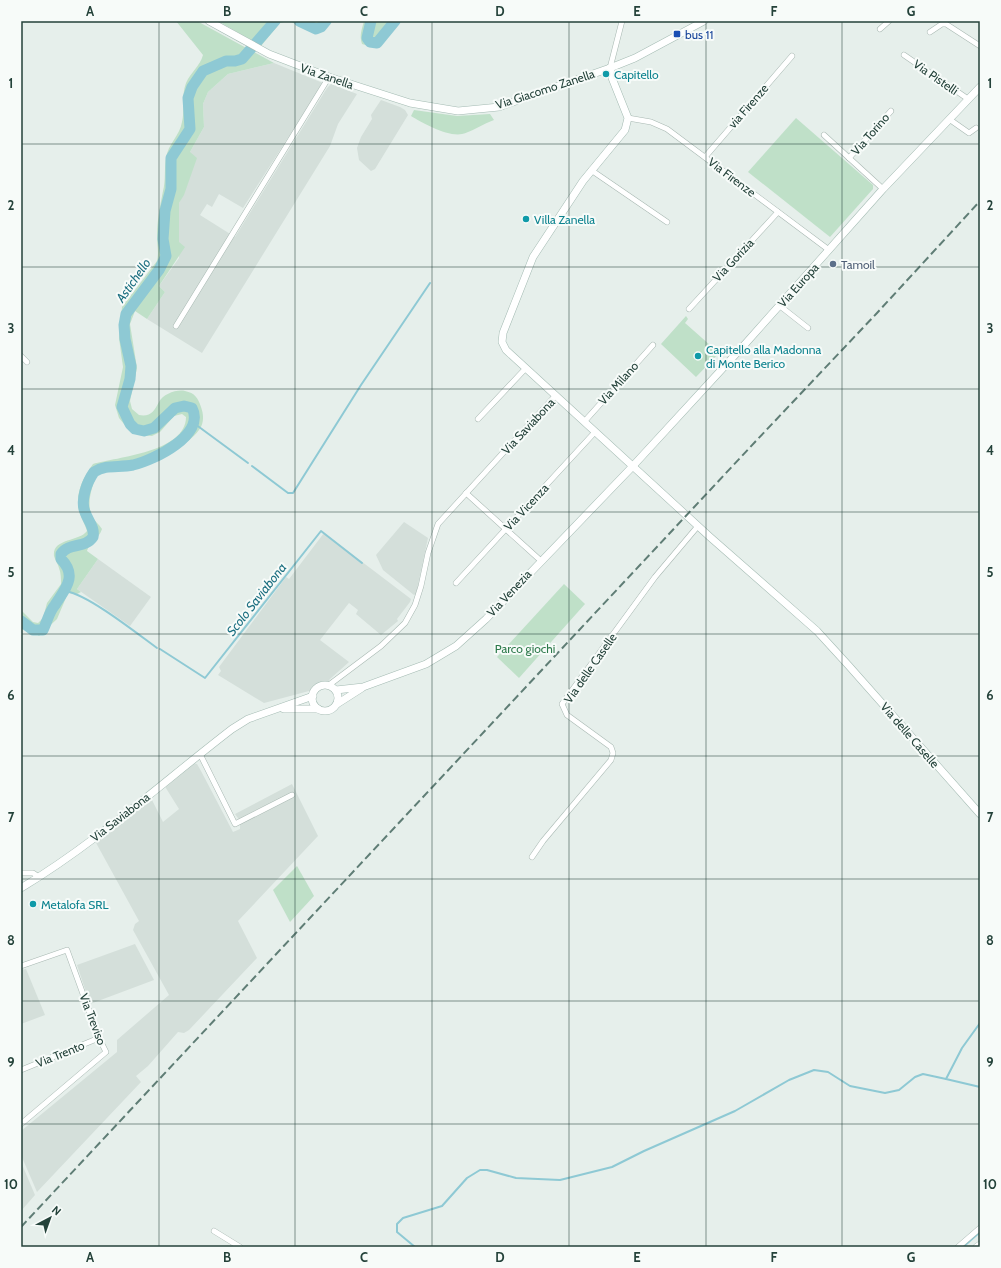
<svg xmlns="http://www.w3.org/2000/svg" width="1001" height="1268" viewBox="0 0 1001 1268" font-family="Cabin,sans-serif">
<style>
.built{fill:#d4dfda}
.green{fill:#bfe0c8}
.lines{fill:none;stroke-linecap:round;stroke-linejoin:round}
.stream{stroke:#8ec9d4;stroke-width:2}
.river{stroke:#8ec9d4;stroke-width:11}
.street-casing{stroke:#a8b8b2;stroke-width:6}
.secondary-casing{stroke:#a4bbb3;stroke-width:8}
.street{stroke:#fff;stroke-width:5}
.secondary{stroke:#fff;stroke-width:7}
.rail{stroke:#5f7d75;stroke-width:2;stroke-dasharray:8 4;stroke-linecap:butt}
.grid{fill:none;stroke:#24423a;stroke-width:1;stroke-opacity:0.55}
.transit-dot{fill:#1a4fb4;stroke:#f7fbf9;stroke-width:1.5}
.culture-dot{fill:#0f9aa8;stroke:#f7fbf9;stroke-width:1.5}
.service-dot{fill:#5c6f8a;stroke:#f7fbf9;stroke-width:1.5}
.labels{text-anchor:middle;dominant-baseline:central;stroke-width:4;stroke-linejoin:round;paint-order:stroke}
.transit-label{font-size:12px;fill:#164399;stroke:#f7fbf9;text-anchor:start}
.culture-label{font-size:12px;fill:#0d838f;stroke:#f7fbf9;text-anchor:start}
.street-label{font-size:12px;fill:#24423a;stroke:#f7fbf9}
.service-label{font-size:12px;fill:#4e5e75;stroke:#f7fbf9;text-anchor:start}
.park-label{font-size:12px;fill:#2d7a4b;stroke:#f7fbf9}
.water-label{font-size:13px;font-style:italic;fill:#1c6f80;stroke:#f7fbf9}
.neatline{fill:none;stroke:#24423a;stroke-width:1.5}
.grid-label{font-size:13px;text-anchor:middle;font-weight:bold;fill:#24423a}
</style>
<rect width="100%" height="100%" fill="#e6efeb"/>
<g class="built">
<polygon points="274,63 323,83 243,208 219,194 212,207 207,204 200,215 235,237 327,88 331,84 357,94 338,124 330,146 202,353 147,319 165,292 159,286 179,258 179,203 187,185 190,152 204,127 203,104 208,92 228,74"/>
<polygon points="381,100 400,107 405,110 408,115 375,169 371,171 359,160 357,148 361,137 372,119 371,115"/>
<polygon points="404,522 428,538 416,594 414,595 383,570 376,555"/>
<polygon points="324,533 411,599 410,602 397,619 398,621 381,635 356,614 358,610 349,603 320,640 349,662 330,679 324,687 264,703 218,675 221,671 219,667 286,577 289,579"/>
<polygon points="98,559 151,597 130,626 77,589"/>
<polygon points="193,763 197,764 201,771 233,832 240,829 240,821 235,814 292,784 318,836 238,921 257,958 189,1030 184,1033 178,1032 148,1066 136,1076 141,1082 37,1192 21,1155 21,1131 117,1052 117,1040 169,995 133,930 135,924 139,921 95,841 150,796 163,822 179,809 164,785"/>
<polygon points="135,944 154,980 90,1004 77,965"/>
<polygon points="26,969 45,1015 21,1024 21,970"/>
<polygon points="21,1162 35,1195 21,1211"/>
</g>
<g class="green">
<path d="M176 21H197L274 63 228 74 208 92 203 104 204 127 190 152 197 158 184 195 179 203V242L185 247 159 286 165 292 147 319 135 311 130 324 137 368 130 401 132 409 139 415C151 417 154 411 159 402 163 394 177 389 185 391 195 393 198 398 201 407 204 415 204 424 199 430 188 446 152 463 133 468 121 472 110 465 98 473 92 485 86 504 92 516 94 521 99 524 102 529 99 539 89 542 87 551L98 559 77 589 81 592 77 594 68 593 57 619 39 636 21 622V610L33 622 38 623 43 618 47 603 61 584C61 579 61 573 59 568 58 564 55 560 54 556 52 538 79 542 87 531 85 524 81 518 79 511 75 493 83 478 93 464 117 457 186 452 186 417L182 414 174 416 160 432 152 436 139 435 129 430 119 418 115 405 123 367 119 338 122 307 157 261C159 252 157 245 157 237 157 221 160 206 163 191 166 180 164 169 166 158 168 144 180 135 182 122 185 109 181 96 186 83 191 72 200 66 203 55Z"/>
<polygon points="218,21 288,21 280,23 261,46"/>
<path d="M289 21H328L320 32C308 34 299 25 289 21Z"/>
<path d="M364 21H399C389 36 383 50 362 44 359 35 362 29 364 21Z"/>
<path d="M414 110 457 116 490 114 494 120C485 123 469 133 462 134 448 137 422 123 411 116Z"/>
<polygon points="796,118 873,185 873,189 830,237 748,172"/>
<polygon points="686,316 688,319 685,323 719,353 696,377 661,344"/>
<polygon points="564,584 585,604 519,678 497,657"/>
<polygon points="297,866 314,896 290,922 273,890"/>
</g>
<g class="lines">
<g class="stream">
<polyline points="195,424 248,463"/>
<polyline points="252,466 288,493 293,493 361,385 430,283"/>
<path d="M66 591C90 596 135 632 157 648"/>
<polyline points="160,649 205,678 321,531 362,563"/>
<polyline points="980,1023 962,1048 946,1079 980,1087"/>
<polyline points="415,1247 397,1232 397,1224 403,1218 442,1206 467,1178 480,1170 487,1170 516,1178 560,1180 612,1167 644,1151 735,1111 789,1080 814,1070 828,1072 850,1086 885,1093 899,1090 915,1077 923,1074 946,1079"/>
<polyline points="963,1247 980,1232"/>
</g>
<g class="river">
<polyline points="299,21 316,29 321,27 326,21"/>
<polyline points="371,21 367,38 370,42 377,43 395,21"/>
<path d="M21 621 33 630H43C47 622 49 612 55 605 65 589 78 576 61 559V554C69 542 85 549 93 537 95 527 88 521 85 512 80 500 87 482 94 472 106 464 119 468 133 465 154 460 206 435 192 408L184 406 175 408 154 428 144 431 135 429 130 424 122 407 130 379 131 366 125 339 124 325 126 314 159 270 166 256 163 239 165 211 171 189V158L190 129 188 98 192 87 203 71 226 61H235L242 59 275 21"/>
</g>
<g class="street-casing">
<g id="street">
<polyline points="880,29 889,21"/>
<polyline points="930,32 942,24 946,24 980,46"/>
<polyline points="904,55 968,99"/>
<polyline points="610,68 622,21"/>
<polyline points="628,118 651,122 667,129 829,250"/>
<polyline points="949,119 969,133 976,128"/>
<polyline points="824,135 883,189"/>
<polyline points="705,157 792,56"/>
<polyline points="849,158 891,111"/>
<polyline points="591,170 667,222"/>
<polyline points="780,306 808,328"/>
<polyline points="689,309 778,212"/>
<polyline points="176,326 329,77"/>
<polyline points="21,356 27,362"/>
<polyline points="478,419 526,368"/>
<polyline points="584,422 653,345"/>
<polyline points="466,493 540,560"/>
<polyline points="456,583 595,432"/>
<polyline points="329,685 381,646 405,623 415,605 421,586 428,553 438,524 556,395"/>
<polyline points="200,754 235,824 292,795"/>
<polyline points="532,857 543,841 611,760 613,753 611,747 567,715 562,704 655,577 698,526"/>
<polyline points="21,873 33,873 39,877"/>
<polyline points="21,966 67,950 99,1038 106,1052 21,1124"/>
<polyline points="21,1070 99,1038"/>
<polyline points="214,1231 240,1247"/>
<polyline points="958,1247 980,1228"/>
</g>
</g>
<g class="secondary-casing">
<g id="secondary">
<polyline points="209,21 269,54 329,77 410,103 458,111 499,107 610,68 635,58 704,21"/>
<polyline points="610,68 612,78 628,118 625,130 583,181 533,257 503,333 502,342 506,350 710,537 817,631 849,666 980,814"/>
<circle cx="325" cy="698" r="13"/>
<polyline points="336,690 363,687 426,664 456,646 486,619 632,467 746,343 883,189 980,87"/>
<polyline points="337,704 362,688"/>
<polyline points="284,709 318,709"/>
<path d="M21 888C96 843 163 782 232 729L248 719 313 696"/>
<polyline points="977,1247 980,1245"/>
</g>
</g>
<use href="#street" class="street"/>
<use href="#secondary" class="secondary"/>
<polyline class="rail" points="21,1227 755,442 877,313 980,201"/>
</g>
<path class="grid" d="M159 21V1247M295 21V1247M432 21V1247M569 21V1247M706 21V1247M842 21V1247M21 144H980M21 267H980M21 389H980M21 512H980M21 634H980M21 756H980M21 879H980M21 1001H980M21 1124H980"/>
<rect class="transit-dot" x="673" y="30" width="8" height="8" rx="2"/>
<g class="culture-dot">
<circle cx="606" cy="74" r="4"/>
<circle cx="526" cy="219" r="4"/>
<circle cx="698" cy="356" r="4"/>
<circle cx="33" cy="904" r="4"/>
</g>
<circle class="service-dot" cx="833" cy="264" r="4"/>
<g class="labels">
<g class="transit-label">
<text x="685" y="34">bus 11</text>
</g>
<g class="culture-label">
<text x="614" y="74">Capitello</text>
<text x="534" y="219">Villa Zanella</text>
<text x="706" y="349">Capitello alla Madonna<tspan x="706" dy="14">di Monte Berico</tspan></text>
<text x="41" y="904">Metalofa SRL</text>
</g>
<g class="street-label">
<text transform="translate(327 76) rotate(19)">Via Zanella</text>
<text transform="translate(936 77) rotate(35)">Via Pistelli</text>
<text transform="translate(545 89) rotate(-18)">Via Giacomo Zanella</text>
<text transform="translate(748 106) rotate(-49)">via Firenze</text>
<text transform="translate(870 134) rotate(-49)">Via Torino</text>
<text transform="translate(732 177) rotate(37)">Via Firenze</text>
<text transform="translate(733 260) rotate(-47)">Via Gorizia</text>
<text transform="translate(798 285) rotate(-48)">Via Europa</text>
<text transform="translate(618 383) rotate(-48)">Via Milano</text>
<text transform="translate(528 426) rotate(-47)">Via Saviabona</text>
<text transform="translate(526 507) rotate(-47)">Via Vicenza</text>
<text transform="translate(509 593) rotate(-47)">Via Venezia</text>
<text transform="translate(590 668) rotate(-55)">Via delle Caselle</text>
<text transform="translate(910 735) rotate(49)">Via delle Caselle</text>
<text transform="translate(120 817) rotate(-38)">Via Saviabona</text>
<text transform="translate(93 1019) rotate(69)">Via Treviso</text>
<text transform="translate(60 1054) rotate(-22)">Via Trento</text>
</g>
<g class="service-label">
<text x="841" y="264">Tamoil</text>
</g>
<g class="park-label">
<text x="525" y="648">Parco giochi</text>
</g>
<g class="water-label">
<text transform="translate(133 280) rotate(-55)">Astichello</text>
<text transform="translate(256 599) rotate(-52)">Scolo Saviabona</text>
</g>
</g>
<rect width="1001" height="1268" fill="none" stroke="#f7fbf9" stroke-width="44"/>
<g transform="translate(50 1218) rotate(41)" stroke="#f7fbf9" stroke-width="3" paint-order="stroke">
<path d="M0-3L7 15L0 10L-7 15Z" fill="#24423a"/>
<text y="-6" font-size="11" font-weight="bold" text-anchor="middle" fill="#24423a">N</text>
</g>
<rect x="22" y="22" width="957" height="1224" class="neatline"/>
<g class="grid-label">
<text x="90" y="16">A</text>
<text x="227" y="16">B</text>
<text x="364" y="16">C</text>
<text x="500" y="16">D</text>
<text x="637" y="16">E</text>
<text x="774" y="16">F</text>
<text x="911" y="16">G</text>
<text x="11" y="88">1</text>
<text x="990" y="88">1</text>
<text x="11" y="210">2</text>
<text x="990" y="210">2</text>
<text x="11" y="333">3</text>
<text x="990" y="333">3</text>
<text x="11" y="455">4</text>
<text x="990" y="455">4</text>
<text x="11" y="577">5</text>
<text x="990" y="577">5</text>
<text x="11" y="700">6</text>
<text x="990" y="700">6</text>
<text x="11" y="822">7</text>
<text x="990" y="822">7</text>
<text x="11" y="945">8</text>
<text x="990" y="945">8</text>
<text x="11" y="1067">9</text>
<text x="990" y="1067">9</text>
<text x="11" y="1189">10</text>
<text x="990" y="1189">10</text>
<text x="90" y="1262">A</text>
<text x="227" y="1262">B</text>
<text x="364" y="1262">C</text>
<text x="500" y="1262">D</text>
<text x="637" y="1262">E</text>
<text x="774" y="1262">F</text>
<text x="911" y="1262">G</text>
</g>
</svg>
